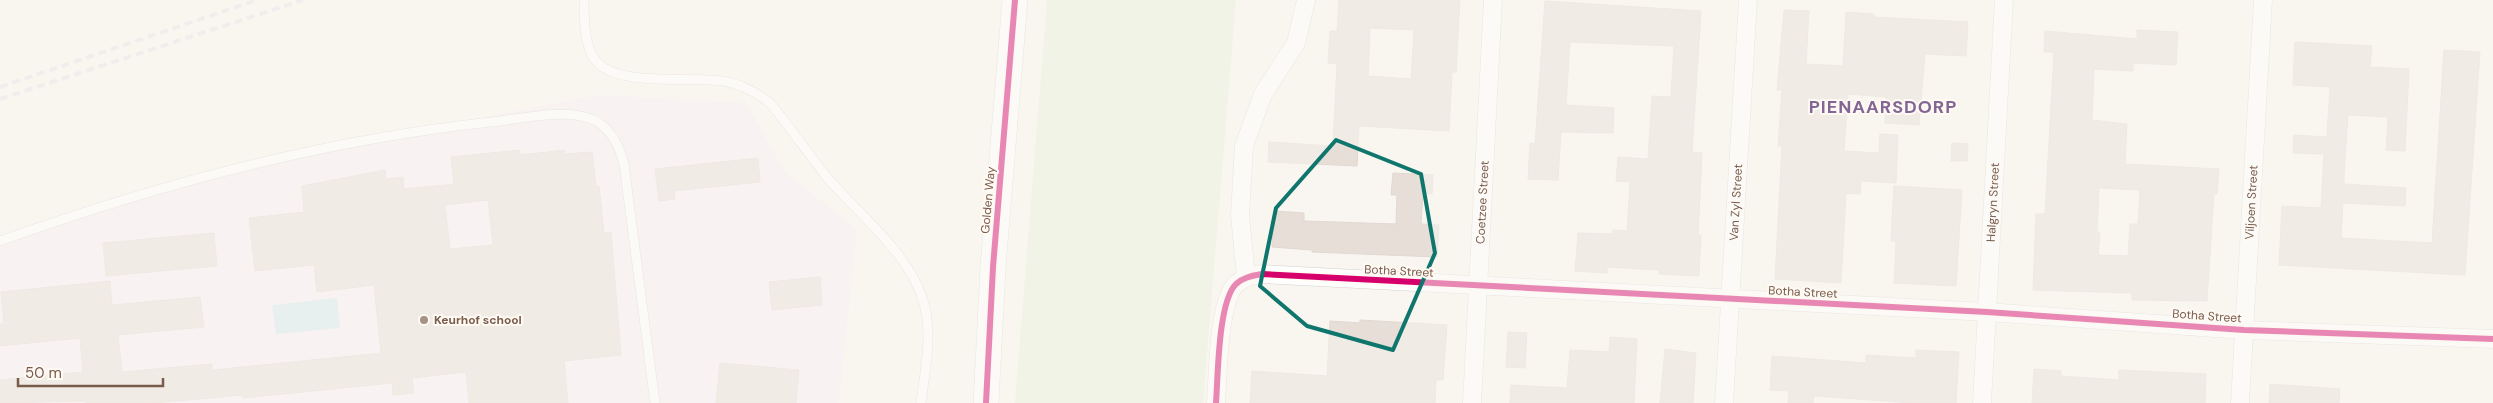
<svg xmlns="http://www.w3.org/2000/svg" width="2493" height="403" viewBox="0 0 2493 403" font-family="'DM Sans',sans-serif">
<style>
.education{fill:#f6eef6}
.green{fill:#e7f0db}
.water{fill:#d0e8ea}
.building{fill:#e6ded7;stroke:#e2d8d2;fill-rule:evenodd}
.lines{fill:none;stroke-linecap:round;stroke-linejoin:round}
.lane-casing{stroke:#d7d1cb;stroke-width:10}
.street-casing{stroke:#d7d1cb;stroke-width:19}
.secondary-casing{stroke:#d9d2cb;stroke-width:26}
.lane{stroke:#fefefd;stroke-width:9}
.street{stroke:#fefefd;stroke-width:18}
.secondary{stroke:#fefefd;stroke-width:25}
.rail{stroke:#e6e3e7;stroke-width:4;stroke-dasharray:8 5;stroke-linecap:butt}
.cycleway-casing{stroke:#fffaf3;stroke-width:9}
.cycleway{stroke:#d6006c;stroke-width:6}
.marked{fill:none;stroke:#0f766e;stroke-width:4;stroke-linejoin:round}
.poi-dot{fill:#a69286;stroke:#fffaf3;stroke-width:2}
.labels{text-anchor:middle;dominant-baseline:central;stroke-width:4;stroke-linejoin:round;paint-order:stroke}
.street-label{font-size:12px;fill:#7a5c4d;stroke:#fffaf3}
.poi-label{font-size:12px;font-weight:bold;fill:#7a5c4d;stroke:#fffaf3;text-anchor:start}
.district-label{font-size:18px;font-weight:bold;letter-spacing:1px;fill:#846695;stroke:#fffaf3}
</style>
<rect width="100%" height="100%" fill="#f9f5f0"/>
<polygon class="education" points="599,95 746,103 786,173 857,229 839,403 0,403 0,237 210,170"/>
<polygon class="green" points="1047,0 1236,0 1203,403 1015,403"/>
<polygon class="water" points="337,298 340,328 276,334 272,305"/>
<g class="building">
<path d="M1339 0H1460L1456 72H1452L1449 131 1359 126 1357 166 1268 162 1269 142 1333 146 1337 64 1328 63 1330 31H1337ZM1370 28 1414 30 1411 79 1368 76Z"/>
<polygon points="1545,1 1701,11 1692,152 1702,153 1698,235 1701,235 1699,276 1659,274 1659,270 1607,267 1607,273 1575,271 1578,233 1613,234 1613,230 1627,231 1630,182 1616,181 1618,157 1648,159 1652,96 1671,97 1674,46 1570,42 1566,105 1614,108 1613,133 1561,132 1558,180 1528,179 1530,143 1535,144"/>
<polygon points="1784,10 1809,11 1806,64 1843,66 1846,12 1874,14 1874,17 1968,22 1966,56 1925,54 1919,125 1885,123 1886,97 1848,94 1844,151 1879,153 1880,134 1898,135 1896,183 1861,181 1860,194 1846,193 1841,283 1775,279 1782,146 1778,146 1782,90 1777,90"/>
<path d="M2137 30 2178 32 2176 65 2133 63V71L2094 69 2092 120 2127 124 2125 164 2219 169 2217 194H2214L2207 301 2132 300V293L2033 290 2036 214H2045L2054 52H2044L2045 31 2137 39ZM2099 188 2140 190 2138 224H2130L2128 256 2098 255 2100 232H2097Z"/>
<polygon points="2295,42 2372,46 2370,67 2409,69 2405,151 2386,150 2388,117 2348,115 2344,175 2344,184 2406,188 2405,206 2343,203 2341,238 2432,243 2444,50 2480,52 2465,275 2279,265 2282,206 2321,208 2324,154 2293,153 2294,135 2327,137 2330,87 2293,85"/>
<polygon points="1952,143 1968,144 1967,161 1951,161"/>
<path d="M520 150V155L565 150V154L592 152 596 186H599L604 233 611 232 621 355 564 361 568 403H469L466 372 412 378 414 393 393 395 392 383 243 398V395L154 403H86V401L0 403V380L83 372 80 338 0 346V324H4L1 292 110 281 112 305 200 297 204 327 118 335 122 372 212 364V370L381 353 374 285 317 292 314 265 255 271 249 218 304 212 302 186 385 170 386 179 403 177 404 189 454 184 451 157ZM488 200 493 245 450 249 445 205Z"/>
<polygon points="758,158 760,182 674,191 675,199 659,201 655,169"/>
<polygon points="1393,173 1433,175 1432,194 1423,193 1421,224 1439,225 1437,257 1312,252 1312,250 1272,247 1274,211 1304,213 1304,221 1396,224 1397,195 1391,195"/>
<polygon points="1894,186 1962,190 1956,286 1894,283 1896,241 1891,241"/>
<polygon points="214,233 217,266 106,276 103,243"/>
<polygon points="820,277 822,305 772,310 769,282"/>
<polygon points="1360,320 1447,325 1443,380 1436,380 1435,403 1250,403 1252,371 1327,376 1330,321 1360,323"/>
<polygon points="1508,332 1527,333 1525,368 1506,367"/>
<polygon points="1610,337 1637,339 1634,403 1510,403 1511,385 1567,388 1570,350 1609,352"/>
<polygon points="1665,349 1696,353 1693,403 1660,403"/>
<polygon points="1916,350 1959,352 1956,403 1913,403 1814,396 1813,403 1788,403 1789,391 1770,390 1772,356 1866,363 1866,355 1916,358"/>
<polygon points="720,363 799,370 796,403 716,403"/>
<polygon points="2034,369 2061,371 2061,376 2119,380 2119,370 2206,374 2205,403 2032,403"/>
<polygon points="2270,384 2340,389 2339,403 2269,403"/>
</g>
<g class="lines">
<g class="lane-casing">
<g id="lane">
<path d="M584 0C584 18 584 49 597 62 619 87 691 76 723 81 741 84 756 92 770 103 790 127 807 152 826 176 858 214 905 249 922 297 934 330 925 369 921 403"/>
<path d="M0 241C159 184 323 140 491 122 522 119 559 109 589 118 610 125 619 145 624 164L655 403"/>
</g>
</g>
<g class="street-casing">
<g id="street">
<polyline points="1246,277 1240,215 1244,146 1263,94 1296,43 1306,0"/>
<path d="M1216 403C1218 376 1218 302 1236 284 1244 277 1252 276 1262 274L1987 312 2244 330 2493 339"/>
<path id="s1" d="M1472 403 1493 0"/>
<path id="s2" d="M1724 403 1748 0"/>
<path id="s3" d="M1982 403 2004 0"/>
<path id="s4" d="M2240 403 2263 0"/>
</g>
</g>
<g class="secondary-casing">
<polyline id="secondary" points="986,403 993,267 1015,0"/>
</g>
<use href="#lane" class="lane"/>
<use href="#street" class="street"/>
<use href="#secondary" class="secondary"/>
<g class="rail">
<polyline points="0,87 257,0"/>
<polyline points="0,99 303,0"/>
</g>
<g class="cycleway-casing">
<g id="cycleway">
<polyline points="986,403 993,267 1015,0"/>
<path d="M1216 403C1218 376 1218 302 1236 284 1244 277 1252 276 1262 274L1987 312 2244 330 2493 339"/>
</g>
</g>
<use href="#cycleway" class="cycleway"/>
</g>
<path d="M0 0H2493V403H0ZM1336 140 1421 174 1435 253 1393 350 1307 326 1260 286 1276 208Z" fill="#f9f5f0" fill-opacity=".55" fill-rule="evenodd"/>
<path class="marked" d="M1336 140 1421 174 1435 253 1393 350 1307 326 1260 286 1276 208Z"/>
<circle class="poi-dot" cx="424" cy="320" r="5"/>
<g class="labels">
<g class="street-label">
<text transform="translate(988 200) rotate(-85)">Golden Way</text>
<text stroke="none"><textPath href="#s4" startOffset="201">Viljoen Street</textPath></text>
<text stroke="none"><textPath href="#s1" startOffset="201">Coetzee Street</textPath></text>
<text stroke="none"><textPath href="#s2" startOffset="201">Van Zyl Street</textPath></text>
<text stroke="none"><textPath href="#s3" startOffset="201">Halgryn Street</textPath></text>
<text transform="translate(1399 271) rotate(3)">Botha Street</text>
<text transform="translate(1803 292) rotate(3)">Botha Street</text>
<text transform="translate(2207 316) rotate(4)">Botha Street</text>
</g>
<g class="poi-label">
<text x="434" y="320">Keurhof school</text>
</g>
<g class="district-label">
<text x="1883" y="107">PIENAARSDORP</text>
</g>
</g>
<path d="M18 378v8h145v-8" fill="none" stroke="#7a5c4d" stroke-width="2.5"/>
<text x="25" y="378" font-size="15" fill="#7a5c4d" stroke="#fffaf3" stroke-width="4" paint-order="stroke">50 m</text>
</svg>
